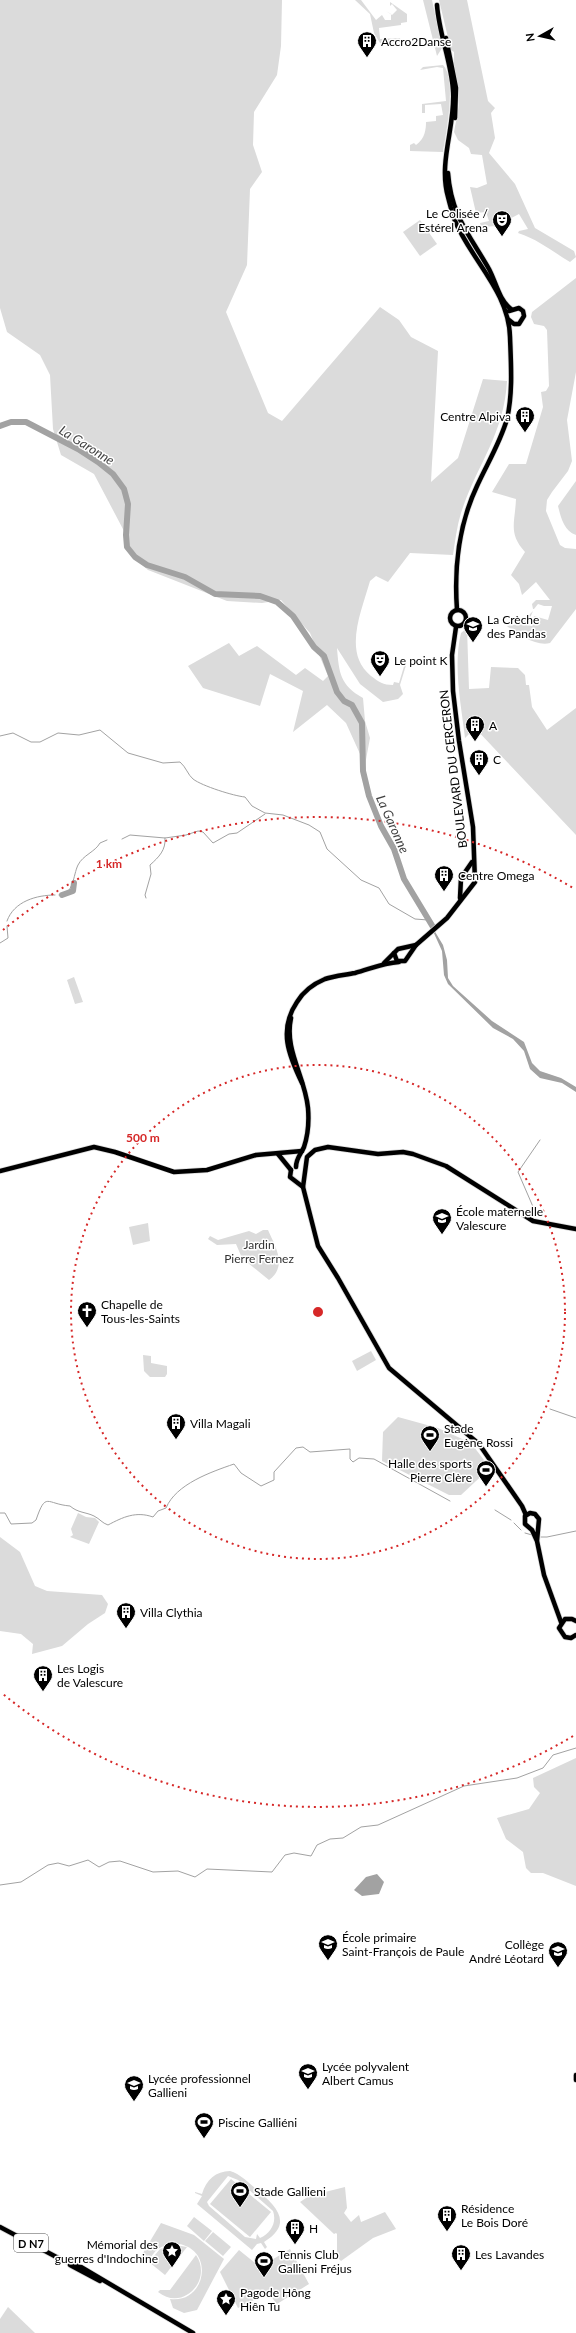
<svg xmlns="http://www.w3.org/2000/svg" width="576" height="2333" viewBox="0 0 576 2333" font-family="Lato,sans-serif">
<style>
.green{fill:#dbdbdb;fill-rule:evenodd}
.water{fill:#a2a2a2}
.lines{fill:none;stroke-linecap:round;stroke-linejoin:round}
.stream{stroke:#a2a2a2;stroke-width:1}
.river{stroke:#a2a2a2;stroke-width:6}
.major-casing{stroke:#dbdbdb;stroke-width:6}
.major{stroke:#000;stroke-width:4.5}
.ring{fill:none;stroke:#d62828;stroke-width:2;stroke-dasharray:2 4}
.labels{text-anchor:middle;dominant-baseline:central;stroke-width:3;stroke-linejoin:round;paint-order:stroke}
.shield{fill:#fff;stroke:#4c4c4c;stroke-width:1}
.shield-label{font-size:11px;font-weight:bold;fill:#000}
.poi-label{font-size:12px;fill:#000;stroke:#fff;text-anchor:start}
.street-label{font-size:12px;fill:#000;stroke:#fff}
.park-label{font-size:12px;fill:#323232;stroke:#fff}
.water-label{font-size:13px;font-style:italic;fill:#434343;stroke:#fff}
.centre{fill:#d62828;stroke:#fff;stroke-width:2}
.ring-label{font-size:12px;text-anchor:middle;font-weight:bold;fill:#d62828;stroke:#fff;stroke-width:3;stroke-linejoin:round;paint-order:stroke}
</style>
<rect width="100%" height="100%" fill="#fff"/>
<g class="green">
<path d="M0 0H282L281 46 277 75 254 112 253 145 262 172 250 189 247 265 226 312 268 413 282 421 380 307 399 320 411 337 438 351 431 482 458 458 483 379 507 381C504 435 477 464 461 513 457 526 455 541 453 555L410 553 388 582 376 576 370 581C362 610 342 653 371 676 379 682 383 685 393 685L394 682 399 683 405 663 407 662 400 685 403 694 398 699 383 702 360 684 337 648C339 673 340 685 363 698L365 721 370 738 365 765 346 723 327 705 293 732 303 691 270 674 260 706 203 688 188 666 229 643 239 656 257 646 296 675 305 668 323 681 328 676 310 633 281 600 262 603 227 601 148 570 135 559 126 547 124 531 94 474 61 455 53 429 50 375 40 355 7 332 0 308Z"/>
<polygon points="355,0 361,0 376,20 382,15 385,20 391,20 391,14 386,11 392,15 397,10 392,4 390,6 390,2 407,14 407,22 401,23 401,25 379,28 380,39 400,38 401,42 380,43 374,33 370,14"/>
<polygon points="423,0 432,0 442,48 437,56"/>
<path d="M439 0H467L488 101 495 108 491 113 495 138 489 153 515 184 535 228 574 251 576 257 570 262C550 250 539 240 518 233L519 231 528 229 519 214 496 226 483 227 482 235 480 223 489 221 486 212 476 213 470 187 477 188 487 184 482 155 471 154 469 148 458 140 454 132 459 105 454 64V52L451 50Z"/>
<path d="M443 65C457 79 446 134 443 152L410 151V145L414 143 416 145C425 139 426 129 426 122L436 121V116L443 115 441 104 425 105V113H422V104L446 101 443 68 437 67 420 70 423 67Z"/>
<polygon points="420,220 437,244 420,256 403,232"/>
<path d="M576 278V372L567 420 572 461 568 471 552 492 547 500 546 511 560 545 565 548 576 549V609L550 643C537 647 517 634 507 626L520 624 533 611 527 625 532 626 534 616 548 620 552 606H544L538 604 534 609H533L532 604 536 600H550L536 582 522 595 519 584 511 575 525 552C508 533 515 523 516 499L492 492 509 464H526L543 407 541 392 546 391 549 386 547 330 544 326 534 324 531 317 532 312Z"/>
<path d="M576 481V535C564 531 561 518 558 506Z"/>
<path d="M467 628 469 689 489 688 491 667 518 668 525 675 526 685H529L532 707 547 730 576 708V835L475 728 465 738C461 704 453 666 461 633Z"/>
<polygon points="74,977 83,1002 75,1004 67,980"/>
<polygon points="148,1223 150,1241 133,1245 129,1227"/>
<path d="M263 1230H268C275 1246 288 1266 269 1280L242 1258 236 1244 217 1245 208 1239 210 1236 218 1240 249 1231 256 1234Z"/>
<polygon points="371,1351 376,1360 357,1371 352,1361"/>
<polygon points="143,1355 151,1356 151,1363 167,1366 167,1374 165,1377 150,1377 144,1371"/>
<polygon points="398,1417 438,1428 471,1443 490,1468 461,1495 449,1495 382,1461 383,1432"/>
<polygon points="78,1513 86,1517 95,1518 99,1522 89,1544 70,1537 73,1535 71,1529"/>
<polygon points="0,1537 20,1552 35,1586 47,1591 102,1595 108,1604 105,1613 88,1624 62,1646 32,1654 33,1644 21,1634 0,1631"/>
<polygon points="576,1758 576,1886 543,1873 531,1873 526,1868 523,1852 506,1839 497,1818 529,1809 540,1793 534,1787 533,1778"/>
<path d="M230 2171C240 2174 248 2182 256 2189 275 2205 295 2223 264 2242L267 2247 265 2249 261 2243 257 2244 252 2250 197 2204 202 2196 195 2193V2192L202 2194C206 2180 216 2171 230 2171ZM228 2176 238 2180 273 2211C277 2222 271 2233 260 2238L257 2234 256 2239 245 2237 209 2206 207 2202Z"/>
<polygon points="231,2179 271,2212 250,2237 210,2204"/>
<polygon points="345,2187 347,2208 344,2213 351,2222 359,2215 361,2222 385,2212 396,2229 373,2238 341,2261 337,2257 337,2234 336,2233 334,2234 300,2202 309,2196"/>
<polygon points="194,2217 212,2231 204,2241 187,2226"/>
<path d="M161 2223 194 2235 224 2259 197 2310 184 2313 173 2308 170 2299C206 2304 215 2250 179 2244 171 2243 164 2245 158 2249 154 2252 151 2257 148 2261L140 2258Z"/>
<polygon points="213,2232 231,2247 223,2256 205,2241"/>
<polygon points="175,2245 187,2247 165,2275 149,2262 160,2249"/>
<polygon points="290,2249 309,2284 277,2304 268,2293 238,2308 220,2272 239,2250 260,2267"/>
<path d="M196 2255C213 2280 183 2312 158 2292L160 2290H170Z"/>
<polygon points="8,2307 35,2333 0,2333 0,2319"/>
</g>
<g class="water">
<polygon points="428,920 443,945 447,960 448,978 453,986 492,1021 524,1042 532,1063 540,1071 561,1078 576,1087 576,1092 562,1083 540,1078 530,1069 524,1051 513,1039 493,1028 448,984 444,975 442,951"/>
<polygon points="377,1874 384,1882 379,1894 362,1896 354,1890 366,1877"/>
</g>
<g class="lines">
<g class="stream">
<path d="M0 736 13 733 31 742H40L58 733 79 735 100 730 128 753 163 763 180 762C186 767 188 775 193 779 202 786 234 796 245 797L252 806 265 813 283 815 309 825 320 832 327 849 361 880 379 888 389 904 415 919 428 920"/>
<polyline points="122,839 130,835 165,838 186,835 198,831 203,832 213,843 229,834 237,833 265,814"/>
<path d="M59 895C74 895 73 875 78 865 83 855 95 852 100 843L107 840"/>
<path d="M146 898 145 895 151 874 150 865C159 857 166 850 165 838"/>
<path d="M7 921C14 901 37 895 55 895"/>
<polyline points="0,943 8,938 7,926"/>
<polyline points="534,1209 518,1172 540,1140"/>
<polyline points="550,1409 576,1418"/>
<polyline points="495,1510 511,1520"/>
<path d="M0 1513H5L11 1524 32 1523 36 1520C46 1491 46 1504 70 1506 78 1513 86 1512 94 1516 100 1519 102 1523 108 1525 123 1517 136 1511 153 1517L158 1511 166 1508C176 1484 211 1472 234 1464L241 1473 261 1486 274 1480V1472L296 1448 303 1447 310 1452 350 1449V1459L353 1462 359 1458 374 1459 450 1501"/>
<polyline points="514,1523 521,1530"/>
<polyline points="525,1533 532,1535"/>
<polyline points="541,1537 547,1537 576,1531"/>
<polyline points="0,1885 21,1882 48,1865 58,1863 69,1866 88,1860 99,1867 109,1862 120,1861 153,1872 178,1871 195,1877 207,1869 272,1872 285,1855 294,1853 311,1856 317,1845 330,1839 343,1838 361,1827 378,1825 464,1786 517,1778 543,1768 553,1755 576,1748"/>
</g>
<g class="river">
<polyline points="0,426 11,422 26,422 78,449 98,462 113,474 124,489 128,504 126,535 127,547 135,557 147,565 185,577 215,594 260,596 277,602 293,616 314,647 324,656 337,692 344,701 352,705 362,723 363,771 369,796 381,826 394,849 404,879 433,927"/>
<polyline points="62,895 73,891 74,883"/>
</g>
<g class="major-casing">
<g id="major">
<path d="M437 5C439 34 451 61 453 90 456 125 438 161 448 197 450 205 452 213 455 221 472 261 509 292 510 337 511 364 513 393 507 419 500 443 487 464 477 486 459 524 454 568 457 610"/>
<polyline points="446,38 456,88 455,118"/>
<path d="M448 173C451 215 469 234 489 269 496 282 499 300 511 309"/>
<polyline points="509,320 514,324 519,324 524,316 523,311 519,308 509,311"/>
<circle cx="458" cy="618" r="8"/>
<polyline points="460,898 461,878 472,862"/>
<polyline points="394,953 397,961 405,961 416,945 447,918 475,882 473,827 459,741 453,691 452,655 456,627"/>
<polyline points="384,963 398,949 416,945"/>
<path d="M291 1018C284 1050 305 1076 308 1108 309 1120 308 1135 304 1147 301 1154 296 1158 296 1167"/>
<path d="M302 1083C289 1056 278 1030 297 1002 303 992 313 984 325 979 334 976 345 975 355 973 370 969 383 963 399 962"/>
<polyline points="278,1154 291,1170"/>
<polyline points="291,1170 290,1177 303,1187"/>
<polyline points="0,1171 94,1147 115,1152 174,1172 207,1170 256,1155 302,1151"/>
<polyline points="526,1515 522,1506 479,1444 389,1368 338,1278 318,1246 303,1187 307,1157 315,1150 328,1147 378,1154 403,1152 413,1154 446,1166 533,1221 576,1229"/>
<polyline points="537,1541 532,1530 525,1524 525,1516 530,1513 535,1514 539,1519 537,1541 544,1575 561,1622"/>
<polyline points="576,1621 572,1619 565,1619 559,1628 565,1637 571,1638 576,1635"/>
<polyline points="576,2075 576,2080"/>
<polyline points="0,2227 62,2260 81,2267 193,2333"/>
<polyline points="70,2265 100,2281"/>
</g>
</g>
<use href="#major" class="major"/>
</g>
<g class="ring">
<circle cx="318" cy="1312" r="247"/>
<path d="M573 1736A495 495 0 0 1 3 1694M3 930A495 495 0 0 1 573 888"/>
</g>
<defs>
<g id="building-pin" transform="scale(1)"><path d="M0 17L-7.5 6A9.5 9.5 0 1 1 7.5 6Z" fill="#000" stroke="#fff"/><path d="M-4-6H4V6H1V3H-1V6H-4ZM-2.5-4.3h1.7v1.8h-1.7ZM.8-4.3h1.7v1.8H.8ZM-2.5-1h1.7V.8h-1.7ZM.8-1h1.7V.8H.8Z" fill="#fff"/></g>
<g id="theatre-pin" transform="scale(1)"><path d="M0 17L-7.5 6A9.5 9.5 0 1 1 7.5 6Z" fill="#000" stroke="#fff"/><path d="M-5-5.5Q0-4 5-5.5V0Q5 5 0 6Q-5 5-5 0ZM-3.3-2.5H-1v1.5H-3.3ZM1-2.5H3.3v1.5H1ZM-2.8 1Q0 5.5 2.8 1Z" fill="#fff"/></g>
<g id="school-pin" transform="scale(1)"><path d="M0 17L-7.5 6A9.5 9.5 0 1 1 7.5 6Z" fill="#000" stroke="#fff"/><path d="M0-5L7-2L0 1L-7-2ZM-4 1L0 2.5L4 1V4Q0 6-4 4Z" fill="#fff"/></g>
<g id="church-pin" transform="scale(1)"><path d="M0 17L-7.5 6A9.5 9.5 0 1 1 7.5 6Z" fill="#000" stroke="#fff"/><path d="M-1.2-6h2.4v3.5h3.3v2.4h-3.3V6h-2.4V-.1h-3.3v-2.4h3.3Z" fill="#fff"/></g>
<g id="stadium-pin" transform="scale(1)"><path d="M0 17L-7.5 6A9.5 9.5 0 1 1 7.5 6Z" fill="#000" stroke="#fff"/><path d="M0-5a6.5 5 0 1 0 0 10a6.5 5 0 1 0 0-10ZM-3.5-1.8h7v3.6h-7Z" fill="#fff"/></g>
<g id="sight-pin" transform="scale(1)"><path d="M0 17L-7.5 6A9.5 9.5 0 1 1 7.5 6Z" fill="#000" stroke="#fff"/><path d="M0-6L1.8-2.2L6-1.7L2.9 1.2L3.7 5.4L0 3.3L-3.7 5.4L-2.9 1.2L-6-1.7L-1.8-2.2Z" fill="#fff"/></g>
</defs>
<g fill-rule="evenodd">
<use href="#building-pin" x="367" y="41"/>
<use href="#theatre-pin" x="502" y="220"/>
<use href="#building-pin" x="525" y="416"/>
<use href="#school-pin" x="473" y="626"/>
<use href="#theatre-pin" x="380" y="660"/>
<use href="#building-pin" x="475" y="725"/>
<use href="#building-pin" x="479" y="759"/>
<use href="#building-pin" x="444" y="875"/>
<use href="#school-pin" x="442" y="1218"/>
<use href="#church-pin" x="87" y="1311"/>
<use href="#building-pin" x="176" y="1423"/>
<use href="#stadium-pin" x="430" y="1435"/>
<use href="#stadium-pin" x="486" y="1470"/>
<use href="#building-pin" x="126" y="1612"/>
<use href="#building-pin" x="43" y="1675"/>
<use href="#school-pin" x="328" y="1944"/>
<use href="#school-pin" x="558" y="1951"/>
<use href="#school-pin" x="308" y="2073"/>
<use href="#school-pin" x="134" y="2085"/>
<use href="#stadium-pin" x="204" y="2122"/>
<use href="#stadium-pin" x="240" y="2191"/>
<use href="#building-pin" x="447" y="2215"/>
<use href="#building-pin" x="295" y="2228"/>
<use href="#sight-pin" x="172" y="2251"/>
<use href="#building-pin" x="461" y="2254"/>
<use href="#stadium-pin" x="264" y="2261"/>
<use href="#sight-pin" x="226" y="2299"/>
</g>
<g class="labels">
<rect class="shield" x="14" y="2234" width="34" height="18" rx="3"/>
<g class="shield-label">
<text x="31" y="2243">D N7</text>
</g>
<g class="poi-label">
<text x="381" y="41">Accro2Danse</text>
<text x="488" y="213" text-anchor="end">Le Colisée /<tspan x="488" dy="14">Estérel Arena</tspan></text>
<text x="511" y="416" text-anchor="end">Centre Alpiva</text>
<text x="487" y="619">La Crèche<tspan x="487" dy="14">des Pandas</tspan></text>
<text x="394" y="660">Le point K</text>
<text x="489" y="725">A</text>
<text x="493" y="759">C</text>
<text x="458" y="875">Centre Omega</text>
<text x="456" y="1211">École maternelle<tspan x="456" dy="14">Valescure</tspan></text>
<text x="101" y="1304">Chapelle de<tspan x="101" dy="14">Tous-les-Saints</tspan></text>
<text x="190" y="1423">Villa Magali</text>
<text x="444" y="1428">Stade<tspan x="444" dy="14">Eugène Rossi</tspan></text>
<text x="472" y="1463" text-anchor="end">Halle des sports<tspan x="472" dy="14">Pierre Clère</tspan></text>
<text x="140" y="1612">Villa Clythia</text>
<text x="57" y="1668">Les Logis<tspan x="57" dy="14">de Valescure</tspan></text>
<text x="342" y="1937">École primaire<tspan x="342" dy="14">Saint-François de Paule</tspan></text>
<text x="544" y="1944" text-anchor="end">Collège<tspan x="544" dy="14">André Léotard</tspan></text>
<text x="322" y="2066">Lycée polyvalent<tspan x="322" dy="14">Albert Camus</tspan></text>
<text x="148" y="2078">Lycée professionnel<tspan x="148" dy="14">Gallieni</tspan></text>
<text x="218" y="2122">Piscine Galliéni</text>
<text x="254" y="2191">Stade Gallieni</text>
<text x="461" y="2208">Résidence<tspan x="461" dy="14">Le Bois Doré</tspan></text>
<text x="309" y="2228">H</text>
<text x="158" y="2244" text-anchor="end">Mémorial des<tspan x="158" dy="14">guerres d'Indochine</tspan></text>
<text x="278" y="2254">Tennis Club<tspan x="278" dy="14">Gallieni Fréjus</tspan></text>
<text x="475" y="2254">Les Lavandes</text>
<text x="240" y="2292">Pagode Hông<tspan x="240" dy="14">Hiên Tu</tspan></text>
</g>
<g class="street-label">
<text transform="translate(453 769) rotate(-97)">BOULEVARD DU CERCERON</text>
</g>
<g class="park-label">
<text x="259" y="1244">Jardin<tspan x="259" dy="14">Pierre Fernez</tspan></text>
</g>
<g class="water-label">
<text transform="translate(87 445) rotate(32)">La Garonne</text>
<text transform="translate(393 824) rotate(66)">La Garonne</text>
</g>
</g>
<circle cx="318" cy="1312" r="6" class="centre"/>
<g class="ring-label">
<text x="109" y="868">1 km</text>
<text x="143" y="1142">500 m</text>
</g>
<g transform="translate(540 36) rotate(262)" stroke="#ffffff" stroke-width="3" paint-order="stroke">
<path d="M0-3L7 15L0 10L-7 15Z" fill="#000000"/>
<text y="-6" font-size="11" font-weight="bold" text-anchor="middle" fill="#000000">N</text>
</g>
</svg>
